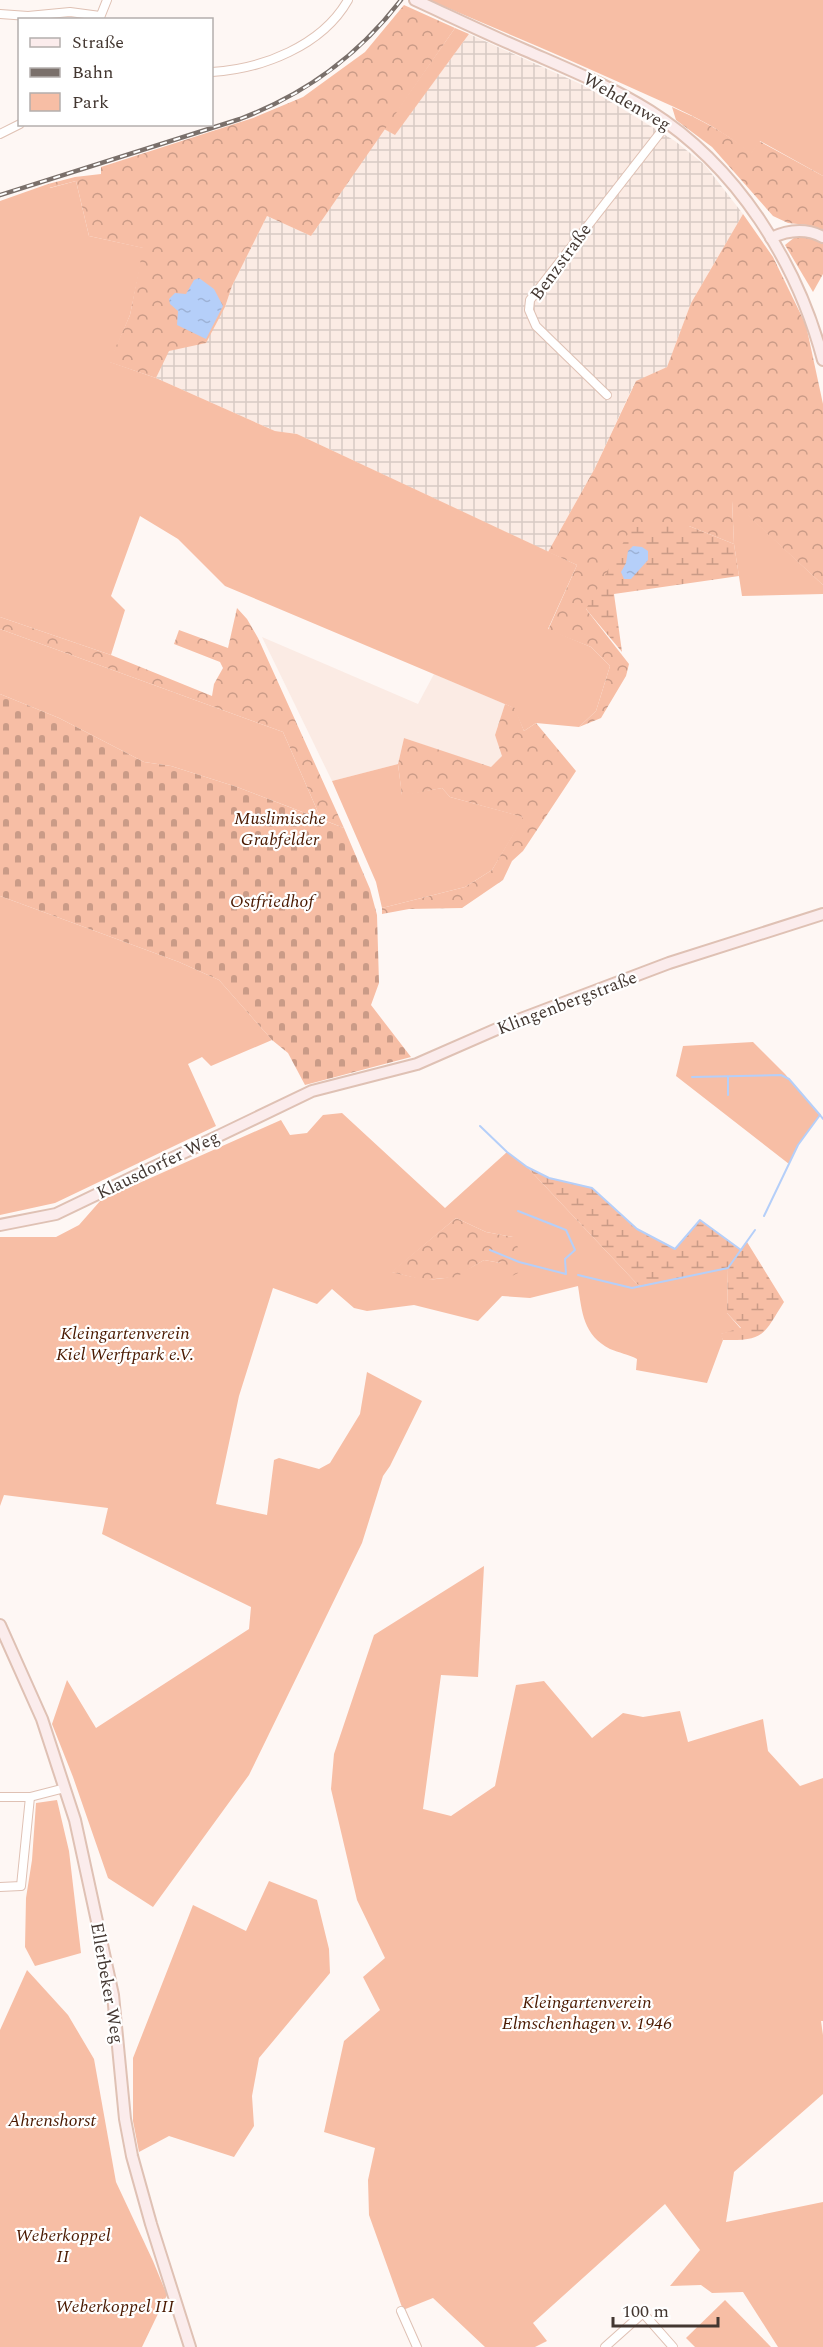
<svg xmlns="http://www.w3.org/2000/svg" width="823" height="2347" viewBox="0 0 823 2347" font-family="Spectral,serif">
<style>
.built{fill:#fbebe4}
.industrial{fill:url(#industrial-grid)}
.green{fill:#f7bea5;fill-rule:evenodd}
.forest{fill:url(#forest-crowns)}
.wetland{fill:url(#wetland-marsh)}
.cemetery{fill:url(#cemetery-stones)}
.water{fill:url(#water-ripples)}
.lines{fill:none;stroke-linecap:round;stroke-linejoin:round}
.stream{stroke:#b5cff9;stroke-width:2}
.street-casing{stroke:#dfc1b4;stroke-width:10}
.secondary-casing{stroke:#dfc1b4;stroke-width:14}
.street{stroke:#fff;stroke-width:8}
.secondary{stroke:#fbecec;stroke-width:10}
.rail-casing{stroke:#7a706b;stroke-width:4.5}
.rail{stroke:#fff;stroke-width:2;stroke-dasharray:7;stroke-linecap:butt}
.labels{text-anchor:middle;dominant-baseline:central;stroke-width:4.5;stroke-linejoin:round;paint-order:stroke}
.street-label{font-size:18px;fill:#433731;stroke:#fff}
.park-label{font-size:18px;font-style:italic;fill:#4a1900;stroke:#fff}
</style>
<defs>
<pattern id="industrial-grid" width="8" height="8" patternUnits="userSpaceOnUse" patternTransform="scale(1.5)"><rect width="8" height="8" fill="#fbebe4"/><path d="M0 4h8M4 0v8" fill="none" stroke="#d8cac4"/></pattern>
<pattern id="forest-crowns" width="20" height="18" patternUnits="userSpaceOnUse" patternTransform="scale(1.5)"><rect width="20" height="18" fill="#f7bea5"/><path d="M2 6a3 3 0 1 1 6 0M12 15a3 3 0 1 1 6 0" fill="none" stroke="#ca9b87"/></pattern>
<pattern id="wetland-marsh" width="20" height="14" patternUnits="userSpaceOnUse" patternTransform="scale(1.5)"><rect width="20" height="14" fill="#f7bea5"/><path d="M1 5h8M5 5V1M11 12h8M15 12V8" fill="none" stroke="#ca9b87"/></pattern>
<pattern id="cemetery-stones" width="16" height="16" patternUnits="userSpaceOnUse" patternTransform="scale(1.5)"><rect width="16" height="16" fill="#f7bea5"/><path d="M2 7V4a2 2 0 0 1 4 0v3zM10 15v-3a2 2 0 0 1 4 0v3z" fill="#ca9b87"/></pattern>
<pattern id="water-ripples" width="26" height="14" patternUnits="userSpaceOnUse" patternTransform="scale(1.5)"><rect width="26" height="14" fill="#b5cff9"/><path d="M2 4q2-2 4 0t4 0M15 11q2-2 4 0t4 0" fill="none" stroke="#9db2d6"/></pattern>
</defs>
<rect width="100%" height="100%" fill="#fef7f4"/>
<polygon class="built" points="262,637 418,704 434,674 505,704 495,735 503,756 491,768 404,738 398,764 332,781"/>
<polygon class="industrial" points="469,34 585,86 675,141 705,165 743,214 691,303 667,367 635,382 595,468 548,552 297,434 275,431 156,378 168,351 225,307 232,286 267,216 311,236 384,129 395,134"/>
<g class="green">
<path d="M429 0H823V176L760 141 751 154C714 122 667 104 623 84 559 55 494 28 429 0Z"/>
<polygon points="455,28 469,34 395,135 384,129"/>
<polygon points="76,181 89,236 144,248 130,315 110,362 156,378 275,431 297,434 577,565 548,629 591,647 610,666 596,711 579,727 536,723 524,731 514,708 225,586 178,539 140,516 111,596 125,610 111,655 0,617 0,201 48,184 50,188"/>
<polygon points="732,500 823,585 823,594 742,596 734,544"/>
<polygon points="0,629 283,732 321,819 237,787 171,766 144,762 59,718 0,694"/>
<polygon points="398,764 402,795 442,788 450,797 524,817 492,870 465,887 382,908 376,882 332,781"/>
<polygon points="0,896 179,962 219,980 272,1040 211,1066 202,1057 188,1064 216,1126 55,1203 0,1215"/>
<polygon points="753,1042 785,1074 820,1115 798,1145 789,1164 676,1076 683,1046"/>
<path d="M342 1113 445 1208 507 1152 527 1167 639 1286 728 1268 727 1313 741 1329 721 1334 723 1340 707 1383 636 1370 637 1359C628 1354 619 1353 610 1349 583 1335 582 1312 578 1286L530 1298 502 1296 478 1321 414 1305 367 1311 354 1308 332 1289 317 1304 273 1288 239 1396 216 1504 267 1515 274 1460 279 1458 319 1469 330 1463 360 1414 367 1372 422 1401 390 1466 383 1476 362 1543 249 1775 153 1907 108 1878 73 1777 52 1724 67 1680 96 1728 249 1629 251 1607 102 1534 108 1508 4 1495 0 1506V1237H56L79 1225 101 1200 281 1120 290 1135 307 1133 323 1115ZM456 1218 486 1232 513 1237 501 1263 484 1260C446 1283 435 1283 392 1272Z"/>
<polygon points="484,1566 478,1677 441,1675 423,1809 451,1816 495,1786 516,1685 544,1681 592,1738 623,1713 643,1717 680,1711 688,1742 763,1719 768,1751 800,1786 823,1778 823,2021 821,2021 823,2035 823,2094 734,2172 726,2222 823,2202 823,2347 778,2347 743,2292 712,2293 701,2285 670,2286 700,2250 665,2204 533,2323 547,2341 535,2347 485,2347 433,2298 403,2310 369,2215 368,2180 375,2148 324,2132 344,2041 380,2010 363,1977 385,1958 357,1900 331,1789 334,1754 374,1635"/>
<polygon points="57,1800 69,1851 81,1953 35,1966 25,1947 26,1898 32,1860 36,1803"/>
<polygon points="269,1881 317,1900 329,1949 330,1973 259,2058 252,2096 254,2126 234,2157 169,2136 139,2152 133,2121 133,2058 193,1905 246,1931"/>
<polygon points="27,1970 68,2015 94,2059 116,2182 153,2261 167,2295 142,2347 0,2347 0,2030"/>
<polygon points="725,2300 771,2347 695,2347 686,2338"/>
</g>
<g class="forest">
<polygon points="404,5 455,28 311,236 267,216 232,286 225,307 206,343 169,351 156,378 109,362 130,315 143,248 89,236 76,181 49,188 48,184 75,177 101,174 101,167 253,118 303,97 365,52"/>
<path d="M672 107C701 120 727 133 751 153L759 141 823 176V231L807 225 788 223 773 216 712 147 676 120Z"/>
<polygon points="743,214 773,257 806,325 823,404 823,585 732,501 734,544 689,526 586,609 629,664 626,676 601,718 579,727 596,711 610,666 591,647 548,630 577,565 548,552 595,468 636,381 667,367 691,303"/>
<polygon points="807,235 823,240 823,274 813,292 785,245 795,237"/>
<polygon points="237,608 247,619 258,638 344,828 321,819 283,732 0,629 0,617 111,655 212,696 214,684 223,668 220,662 174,644 179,630 228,648"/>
<polygon points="505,704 515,708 524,731 536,723 576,771 523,851 512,861 503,880 462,908 409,909 382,914 382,908 465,887 492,870 523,817 450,797 442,788 402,796 398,764 404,738 491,767 502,756 495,735"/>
<polygon points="456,1218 486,1232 513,1237 526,1264 524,1270 512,1276 501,1263 484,1260 456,1277 424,1280 391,1272"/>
</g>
<g class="wetland">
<polygon points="689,526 734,544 739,576 614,594 622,652 586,609 632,527"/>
<path d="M527 1167 549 1178 592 1188 637 1229 675 1249 700 1220 741 1250 747 1242 784 1302C763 1335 765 1341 723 1340L720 1334 741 1328 727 1313 728 1269 639 1286Z"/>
</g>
<polygon class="cemetery" points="0,694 59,718 144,762 171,766 237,787 344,828 370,889 377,915 379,983 371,1005 411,1057 305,1085 288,1053 272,1040 219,980 179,962 0,896"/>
<g class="water">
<polygon points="199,278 214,289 223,306 206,339 177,325 178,311 170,304 169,299 175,293 186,294 194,280"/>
<polygon points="633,546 642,547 648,551 648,560 631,579 624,579 621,572 626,563 628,551"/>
</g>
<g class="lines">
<g class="stream">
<polyline points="692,1077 781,1075 789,1079 820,1115"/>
<polyline points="728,1077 728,1095"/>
<polyline points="480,1126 507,1152 527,1167 549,1178 592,1188 637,1229 675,1249 700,1220 741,1250"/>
<polyline points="764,1216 798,1145 820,1115 823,1119"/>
<polyline points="490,1250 519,1262 566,1274 565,1259 575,1250 566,1230 518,1211"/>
<polyline points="578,1275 632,1288 728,1268 755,1230"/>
</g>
<g class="street-casing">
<g id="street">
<polyline points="0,14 28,16 70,12 100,16"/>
<polyline points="99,20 107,0"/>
<path d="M212 72C262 69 322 46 348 0"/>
<polyline points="0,134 20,124"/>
<polyline points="607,395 536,326 529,310 530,300 667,124"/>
<polyline points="0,1797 30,1797 65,1788"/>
<polyline points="0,1887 21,1886 30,1797"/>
<polyline points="401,2311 417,2347"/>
<polyline points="605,2347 643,2313 673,2347"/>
</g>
</g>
<g class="secondary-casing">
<g id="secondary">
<path d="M415 0C452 17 489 35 527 51 568 69 612 87 650 111 737 166 797 262 823 360"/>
<path d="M771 238C788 230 806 228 823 237"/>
<polyline points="0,1225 56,1214 312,1091 417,1064 513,1022 669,963 823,914"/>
<polyline points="0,1625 42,1719 75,1820 113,1995 125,2119 132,2156 151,2224 190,2347"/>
</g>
</g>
<use href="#street" class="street"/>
<use href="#secondary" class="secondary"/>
<g class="rail-casing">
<path id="rail" d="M0 195 240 119C306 94 358 56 401 0"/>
</g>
<use href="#rail" class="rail"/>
</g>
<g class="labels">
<g class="street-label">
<text transform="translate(627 102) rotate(30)">Wehdenweg</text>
<text transform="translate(561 262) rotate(-54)">Benzstraße</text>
<text transform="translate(567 1003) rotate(-21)">Klingenbergstraße</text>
<text transform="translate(158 1165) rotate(-26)">Klausdorfer Weg</text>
<text transform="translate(107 1983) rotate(80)">Ellerbeker Weg</text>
</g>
<g class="park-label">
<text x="280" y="818">Muslimische<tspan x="280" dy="21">Grabfelder</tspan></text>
<text x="272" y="901">Ostfriedhof</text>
<text x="125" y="1333">Kleingartenverein<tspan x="125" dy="21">Kiel Werftpark e.V.</tspan></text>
<text x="587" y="2002">Kleingartenverein<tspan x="587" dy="21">Elmschenhagen v. 1946</tspan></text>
<text x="52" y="2120">Ahrenshorst</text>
<text x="63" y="2235">Weberkoppel<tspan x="63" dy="21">II</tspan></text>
<text x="115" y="2306">Weberkoppel III</text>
</g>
</g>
<rect x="18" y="18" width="195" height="108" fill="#ffffff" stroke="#b4afad" stroke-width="1.5"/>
<rect x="30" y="38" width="30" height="9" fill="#fbecec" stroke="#b4afad" stroke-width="1.5"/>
<text x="72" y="48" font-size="18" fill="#433731">Straße</text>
<rect x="30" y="68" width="30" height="9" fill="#7a706b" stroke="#b4afad" stroke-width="1.5"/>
<text x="72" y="78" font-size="18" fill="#433731">Bahn</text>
<rect x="30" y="93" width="30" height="18" fill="#f7bea5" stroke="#b4afad" stroke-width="1.5"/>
<text x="72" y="108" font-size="18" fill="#433731">Park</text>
<path d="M613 2317v9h105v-9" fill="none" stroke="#433731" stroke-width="3"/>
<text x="622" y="2317" font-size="18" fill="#433731" stroke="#ffffff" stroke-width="4.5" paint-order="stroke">100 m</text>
</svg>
